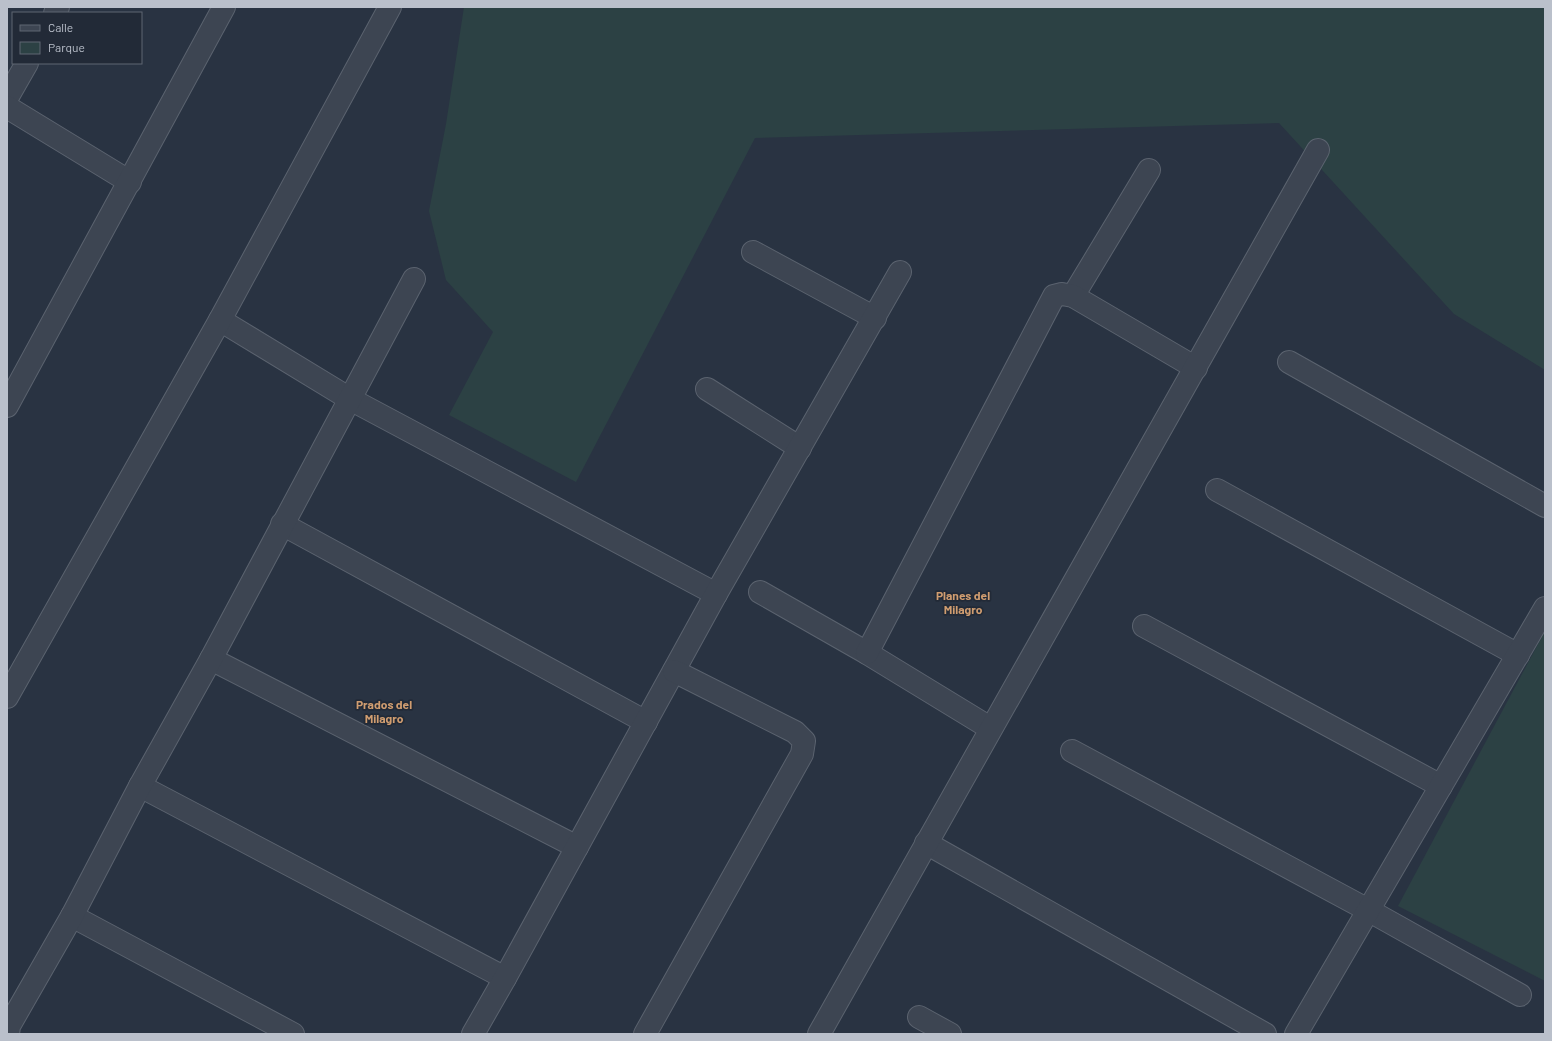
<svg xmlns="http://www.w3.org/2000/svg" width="1552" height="1041" viewBox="0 0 1552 1041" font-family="Barlow,sans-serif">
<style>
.green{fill:#2c4144}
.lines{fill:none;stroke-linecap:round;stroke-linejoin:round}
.street-casing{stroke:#5b636f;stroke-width:24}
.street{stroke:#3d4552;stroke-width:22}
.labels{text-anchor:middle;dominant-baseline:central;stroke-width:3.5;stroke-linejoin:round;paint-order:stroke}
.neighbourhood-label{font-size:12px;font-weight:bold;fill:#d09d70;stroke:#222a37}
</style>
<rect width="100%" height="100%" fill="#293342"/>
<g class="green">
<polygon points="464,7 1545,7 1545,370 1454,314 1279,123 755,138 576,482 449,415 493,332 446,280 429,211 446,124"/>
<polygon points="1545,631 1545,981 1398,906"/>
</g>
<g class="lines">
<g class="street-casing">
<g id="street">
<polyline points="55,13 58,7"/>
<polyline points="7,98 27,63"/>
<polyline points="7,107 130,182"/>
<polyline points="753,252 875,318"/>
<polyline points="1073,296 1149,170"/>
<polyline points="220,320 350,399 716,594"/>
<polyline points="1289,362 1545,506"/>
<polyline points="707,389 800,448"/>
<polyline points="7,406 224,7"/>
<polyline points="1217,490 1518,655"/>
<polyline points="282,524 646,722"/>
<polyline points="760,592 867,653 990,728"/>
<polyline points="1144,626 1441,786"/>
<polyline points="867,653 1054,296 1062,294 1073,296 1196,368"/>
<polyline points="211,659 577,847"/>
<polyline points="7,697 220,320 390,7"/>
<polyline points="1072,751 1368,910 1520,995"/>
<polyline points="140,786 505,978"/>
<polyline points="926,843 1265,1034"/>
<polyline points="72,916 293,1034"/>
<polyline points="919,1017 950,1034"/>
<polyline points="8,1034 9,1026 72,916 140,786 211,659 414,279"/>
<polyline points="473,1034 505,978 716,594 900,272"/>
<polyline points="645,1034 802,754 804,741 795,732 674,671"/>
<polyline points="819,1034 1318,150"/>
<polyline points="1296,1034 1545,608"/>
</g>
</g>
<use href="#street" class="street"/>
</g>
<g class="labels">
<g class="neighbourhood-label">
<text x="963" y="595">Planes del<tspan x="963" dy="14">Milagro</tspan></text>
<text x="384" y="704">Prados del<tspan x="384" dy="14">Milagro</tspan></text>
</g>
</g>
<rect width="1552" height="1041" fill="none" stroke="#bac0cb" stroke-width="16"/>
<rect x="12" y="12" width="130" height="52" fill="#222a37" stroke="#5f6672"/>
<rect x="20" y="25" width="20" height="6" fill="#3d4552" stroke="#5f6672"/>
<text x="48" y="32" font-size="12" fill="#bac0cb">Calle</text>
<rect x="20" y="42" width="20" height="12" fill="#2c4144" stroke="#5f6672"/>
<text x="48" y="52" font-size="12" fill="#bac0cb">Parque</text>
</svg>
